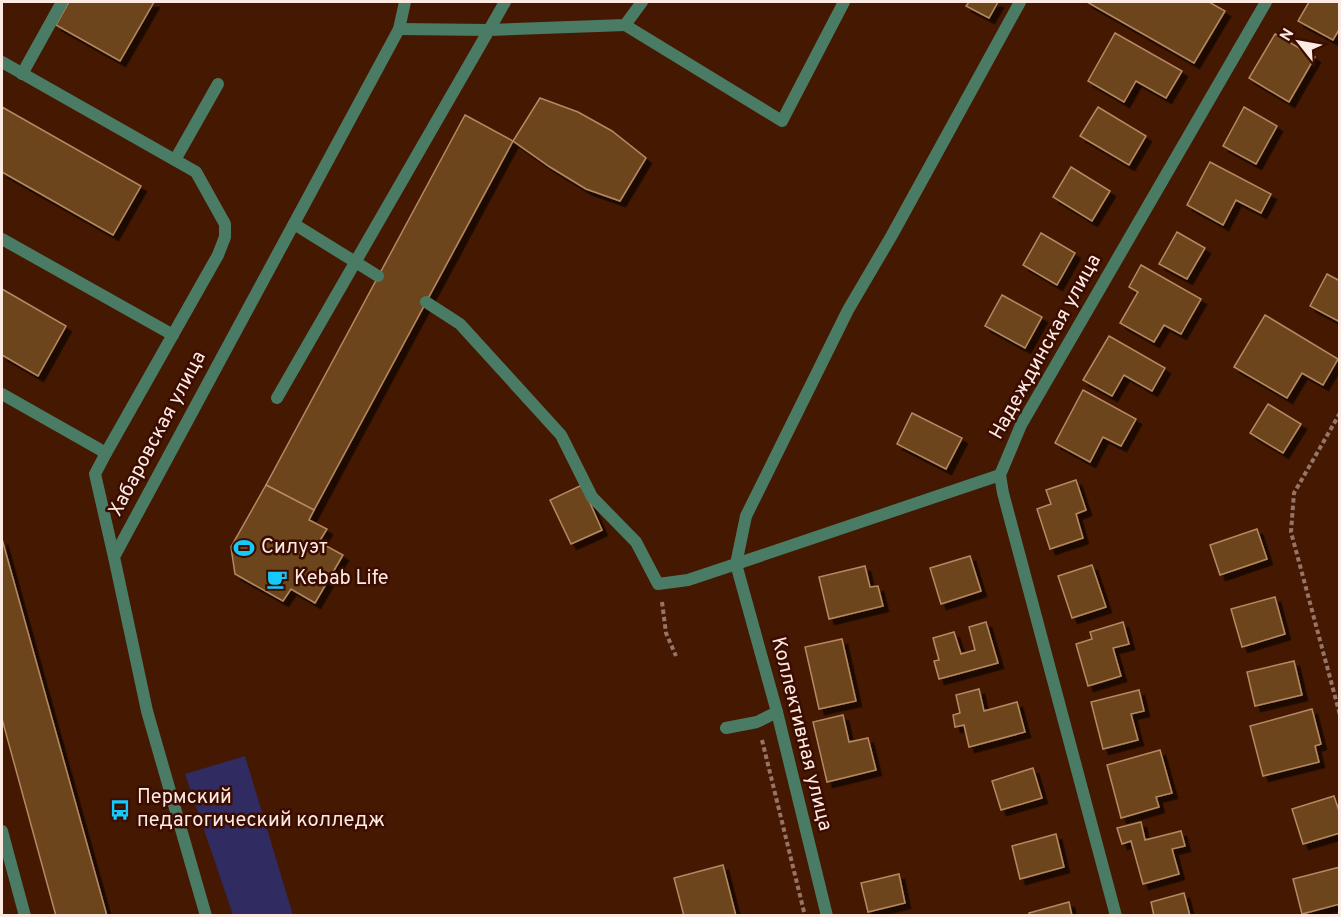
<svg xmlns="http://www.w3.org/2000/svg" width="1341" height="917" viewBox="0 0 1341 917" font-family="Overpass,sans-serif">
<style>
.green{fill:#302b60}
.building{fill:#6d451d;stroke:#b58961;stroke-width:1.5;filter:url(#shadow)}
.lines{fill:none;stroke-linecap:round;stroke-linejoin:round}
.path{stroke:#977566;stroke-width:4;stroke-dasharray:4.5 3;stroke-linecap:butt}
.service{stroke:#4a7b64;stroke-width:12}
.minor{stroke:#4a7b64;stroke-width:12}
.labels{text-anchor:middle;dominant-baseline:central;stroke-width:5;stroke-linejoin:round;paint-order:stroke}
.street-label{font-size:20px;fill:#fdeae3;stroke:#3a0d00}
.poi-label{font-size:20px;fill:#fdeae3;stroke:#3a0d00;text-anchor:start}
</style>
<defs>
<filter id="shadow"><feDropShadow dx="5.5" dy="5.5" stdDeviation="0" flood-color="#0009"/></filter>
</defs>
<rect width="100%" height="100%" fill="#451802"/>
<polygon class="green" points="245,756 293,915 233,915 185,774"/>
<g class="building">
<polygon points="69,2 154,2 120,61 56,25"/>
<polygon points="969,2 998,2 989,18 966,6"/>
<polygon points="1087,2 1209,2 1225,11 1194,63"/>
<polygon points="1309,2 1340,2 1340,28 1333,40 1298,21"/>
<polygon points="1115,33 1182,71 1166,98 1136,81 1124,102 1088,81"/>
<polygon points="1275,34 1315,57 1289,102 1249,78"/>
<polygon points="540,98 578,112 612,131 646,158 620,201 586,189 550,167 513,141"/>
<polygon points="2,107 141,186 113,235 2,172"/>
<polygon points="1098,107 1146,136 1129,165 1080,136"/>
<polygon points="1244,107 1277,126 1256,164 1223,146"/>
<polygon points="465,115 513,141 314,510 266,485"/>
<polygon points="1210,162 1271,194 1261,213 1236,200 1223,225 1187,205"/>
<polygon points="1071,167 1110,191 1092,221 1053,197"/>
<polygon points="1177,232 1205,248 1187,279 1159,264"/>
<polygon points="1041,233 1075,253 1057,285 1023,265"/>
<polygon points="1141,265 1201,299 1181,334 1164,325 1154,342 1120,323 1138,292 1129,287"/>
<polygon points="1327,274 1340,281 1340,322 1310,306"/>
<polygon points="2,289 66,326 38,376 2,355"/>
<polygon points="1002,295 1042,317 1025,348 985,326"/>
<polygon points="1265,315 1338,359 1323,385 1302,373 1287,398 1234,367"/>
<polygon points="1109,336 1165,368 1152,391 1124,375 1112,396 1083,380"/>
<polygon points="1083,390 1136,419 1121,446 1103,437 1090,462 1055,443"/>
<polygon points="1268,404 1301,424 1283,453 1250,433"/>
<polygon points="912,413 962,438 946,469 897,444"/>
<polygon points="1076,480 1086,510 1076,514 1083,538 1050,549 1037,509 1051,504 1046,490"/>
<polygon points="266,485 314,510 309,520 327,529 319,542 343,555 315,603 291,589 283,601 235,574 231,547"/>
<polygon points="582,485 602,530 571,544 550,500"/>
<polygon points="1257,529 1267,559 1220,575 1210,545"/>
<polygon points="2,539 107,916 56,916 2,719"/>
<polygon points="970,556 981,591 941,604 930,568"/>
<polygon points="1092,565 1106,607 1072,618 1058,576"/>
<polygon points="865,566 870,587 878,586 883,606 829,619 819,577"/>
<polygon points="1275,597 1285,634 1242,647 1231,609"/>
<polygon points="986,622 998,663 939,679 934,661 939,660 933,638 954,632 961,654 975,650 969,627"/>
<polygon points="1123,622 1129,644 1113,648 1121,676 1088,686 1076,644 1092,639 1090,632"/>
<polygon points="842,639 856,701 819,709 805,647"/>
<polygon points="1294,661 1302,695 1255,706 1247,672"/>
<polygon points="979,689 984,711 1017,702 1025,732 969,747 964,725 955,727 953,715 960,713 956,695"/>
<polygon points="1139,690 1144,711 1131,714 1138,740 1103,749 1091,702"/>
<polygon points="1312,709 1321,744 1315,746 1319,762 1263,776 1250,726"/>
<polygon points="843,715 849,742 868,738 876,770 827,782 813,722"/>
<polygon points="1160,750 1172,793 1156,797 1159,807 1121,818 1107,765"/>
<polygon points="1033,768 1042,798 1001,810 992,781"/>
<polygon points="1334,796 1340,814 1340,833 1303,844 1292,809"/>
<polygon points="1141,822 1145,840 1181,831 1185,846 1172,849 1179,874 1143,884 1131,841 1122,844 1117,828"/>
<polygon points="1056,834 1064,867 1020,879 1012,846"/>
<polygon points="723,865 736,916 684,916 674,878"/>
<polygon points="1340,867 1340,904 1302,914 1293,879"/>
<polygon points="899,874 905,903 868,912 861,883"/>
<polygon points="1184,893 1190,916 1154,916 1151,902"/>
<polygon points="1069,902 1072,916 1030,916 1029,913"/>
</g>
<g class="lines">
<g class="path">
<polyline points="1340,413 1294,493 1291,532 1340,715"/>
<polyline points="662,602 666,633 676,656"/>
<polyline points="762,740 805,916"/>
</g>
<g class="service">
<polyline points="625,25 782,121 844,2"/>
<polyline points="399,29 489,30 505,2"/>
<polyline points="2,62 196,172 225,224 225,237 218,255 106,453"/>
<polyline points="22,74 62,2"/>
<polyline points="175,160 218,84"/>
<polyline points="294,224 378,276"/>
<polyline points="2,239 173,335"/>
<polyline points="426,302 460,324 561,435 592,497 636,542 658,584 688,580 736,564 746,516 848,310 892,235 1020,2"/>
<polyline points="2,394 106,453 95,474 114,557"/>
<polyline points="277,398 489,30 625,25 642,2"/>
<polyline points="726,728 757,722 777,712"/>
<polyline points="2,831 25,916"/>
</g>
<g class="minor">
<polyline points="206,916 147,711 114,557 399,29 405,2"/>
<polyline points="827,916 777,712 736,564 1000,475"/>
<polyline points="1116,916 1003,493 1000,475 1021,425 1266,2"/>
</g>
</g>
<defs>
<g id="stadium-bare" transform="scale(1.62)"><path d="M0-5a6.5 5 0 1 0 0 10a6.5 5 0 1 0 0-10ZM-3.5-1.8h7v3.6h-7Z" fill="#13cafb" stroke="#3a0d00" stroke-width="2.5" paint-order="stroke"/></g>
<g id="cafe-bare" transform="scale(1.62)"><path d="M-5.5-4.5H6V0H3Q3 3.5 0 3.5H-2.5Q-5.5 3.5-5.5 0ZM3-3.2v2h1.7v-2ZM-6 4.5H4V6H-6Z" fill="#13cafb" stroke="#3a0d00" stroke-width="2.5" paint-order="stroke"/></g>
<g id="bus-bare" transform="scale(1.62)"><path d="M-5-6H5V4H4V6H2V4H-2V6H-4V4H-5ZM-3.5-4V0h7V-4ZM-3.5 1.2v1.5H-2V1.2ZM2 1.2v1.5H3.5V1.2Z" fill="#13cafb" stroke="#3a0d00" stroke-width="2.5" paint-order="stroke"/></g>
</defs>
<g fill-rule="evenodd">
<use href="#stadium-bare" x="244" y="548"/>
<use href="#cafe-bare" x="277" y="579"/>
<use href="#bus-bare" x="120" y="810"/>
</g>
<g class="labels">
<g class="street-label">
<text transform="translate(1046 347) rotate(-61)">Надеждинская улица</text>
<text transform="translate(158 434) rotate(-62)">Хабаровская улица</text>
<text transform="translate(801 734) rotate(76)">Коллективная улица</text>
</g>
<g class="poi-label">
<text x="261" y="548">Силуэт</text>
<text x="294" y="579">Kebab Life</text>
<text x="137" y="798">Пермский<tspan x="137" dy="23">педагогический колледж</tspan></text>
</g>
</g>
<rect width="1341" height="917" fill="none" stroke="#fdeae3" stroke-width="6"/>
<g transform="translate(1299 42) rotate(301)" stroke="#3a0d00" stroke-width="4.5" paint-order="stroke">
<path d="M0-4.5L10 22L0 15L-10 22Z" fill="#fdeae3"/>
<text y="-9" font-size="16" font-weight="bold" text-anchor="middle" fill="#fdeae3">N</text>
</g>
</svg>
